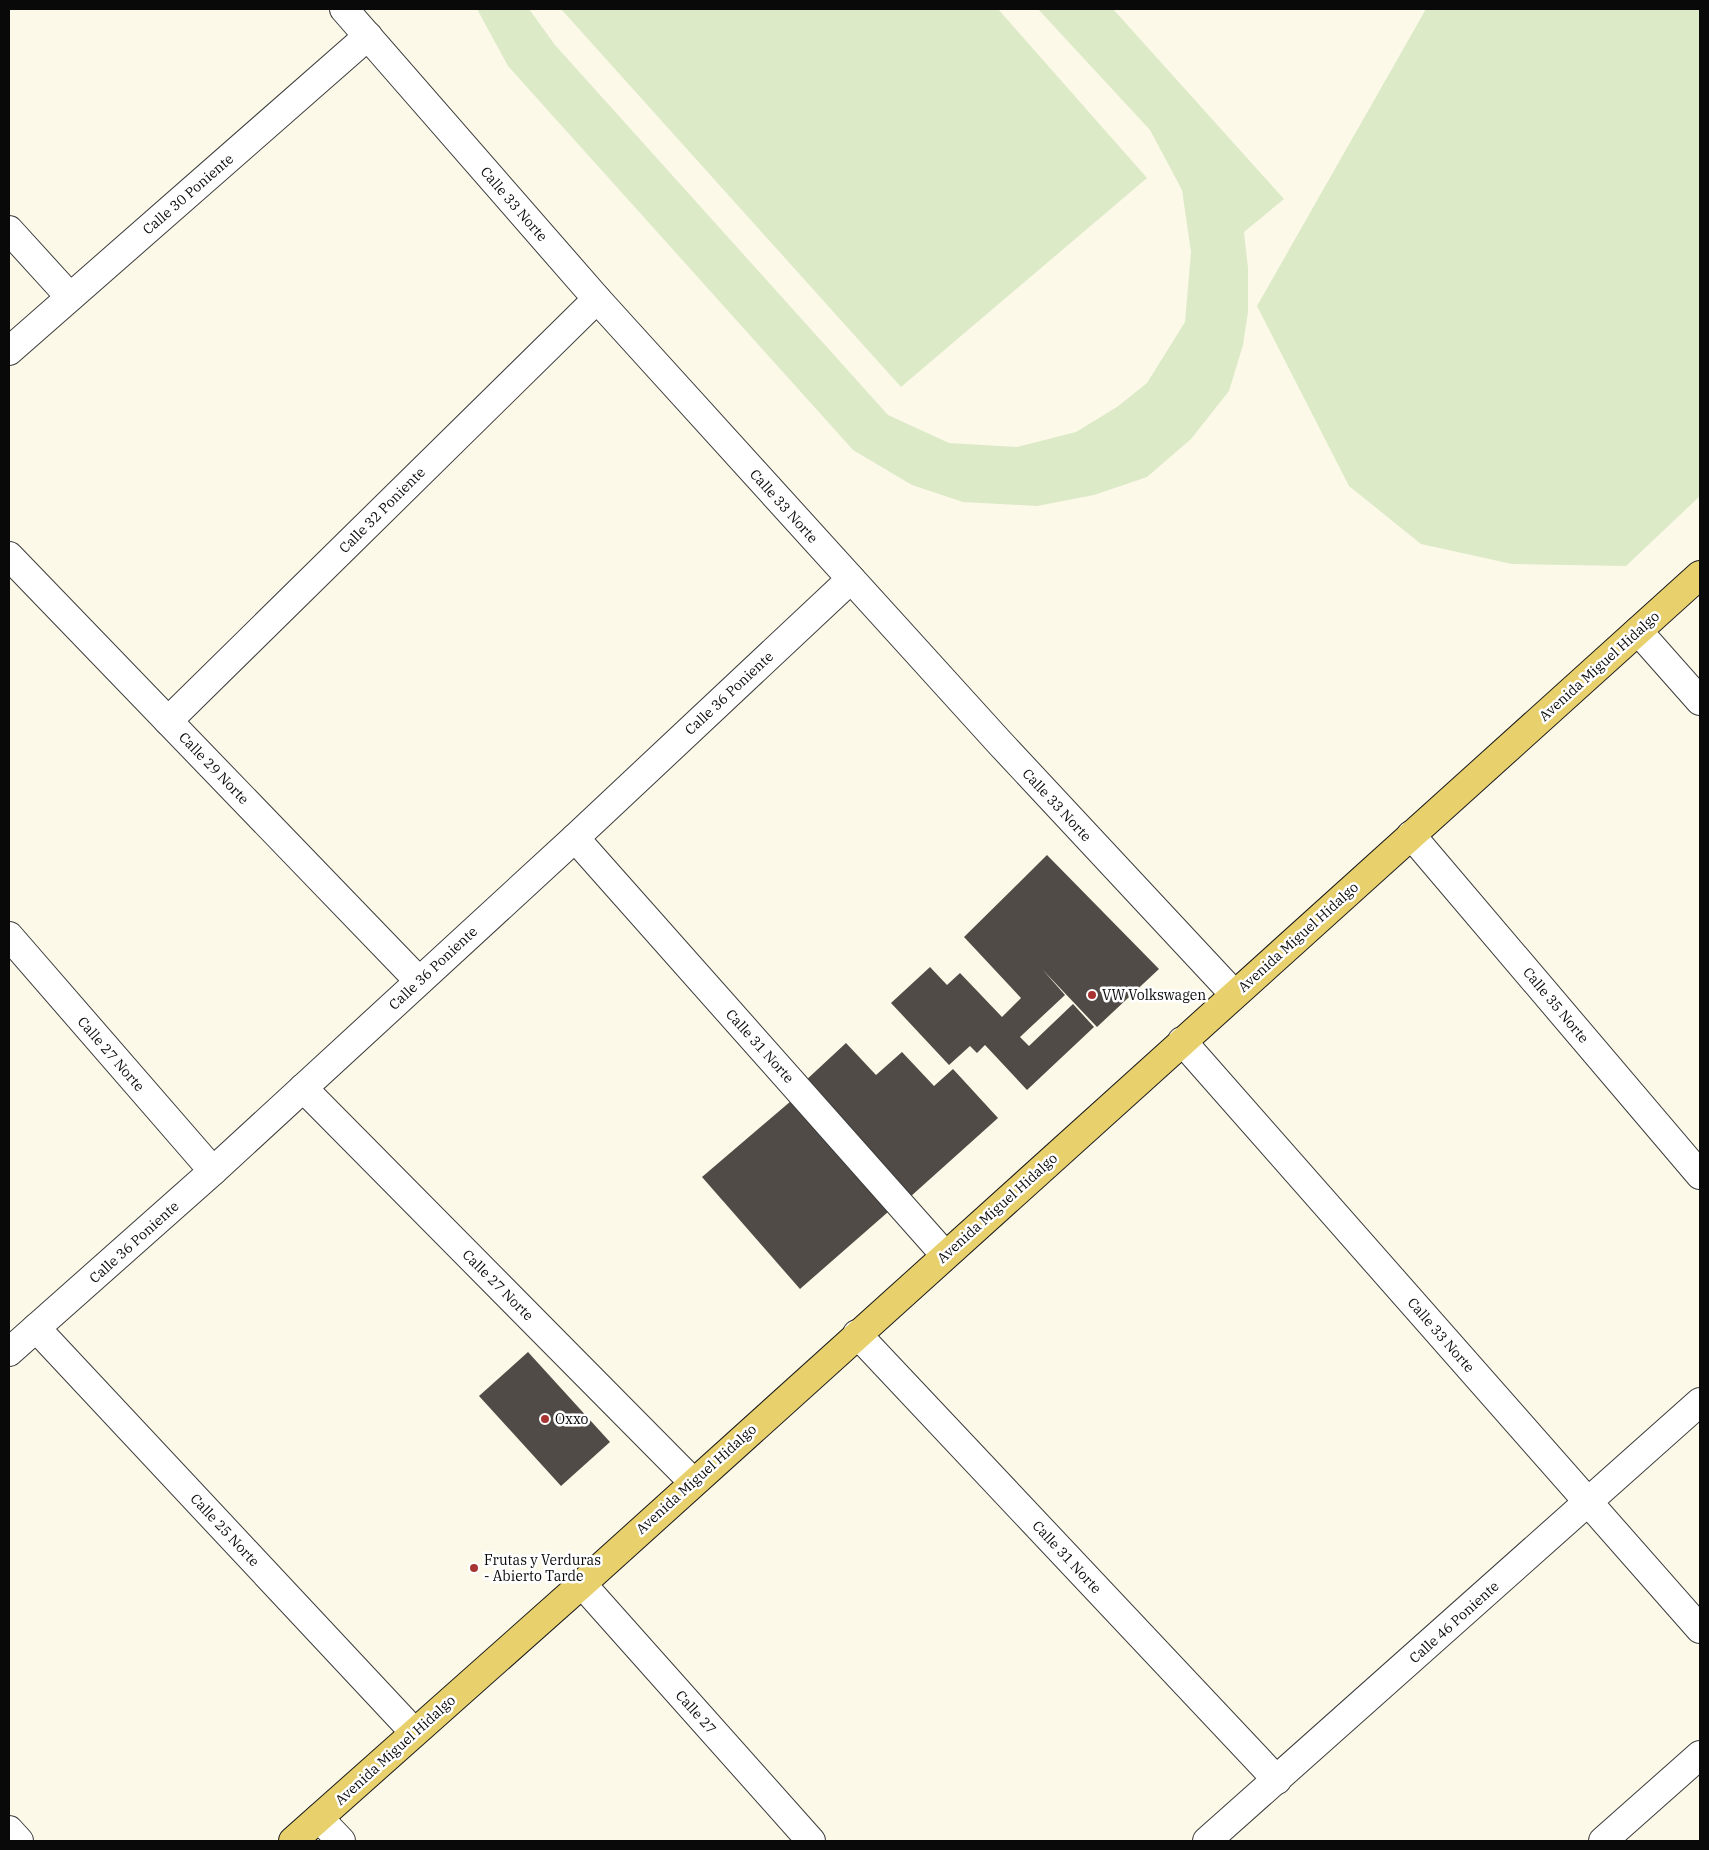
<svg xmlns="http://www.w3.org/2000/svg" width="1709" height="1850" viewBox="0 0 1709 1850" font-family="'IBM Plex Serif',serif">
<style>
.pitch{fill:#dceac8}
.building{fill:#514b47}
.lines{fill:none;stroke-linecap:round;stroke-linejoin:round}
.minor-casing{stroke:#3c3c3c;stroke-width:30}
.major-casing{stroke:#1a1a1a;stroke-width:30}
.minor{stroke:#fff;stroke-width:28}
.major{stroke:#e8d06d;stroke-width:28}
.poi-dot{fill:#a73433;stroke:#fff;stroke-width:2}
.labels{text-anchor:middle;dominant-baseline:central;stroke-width:5;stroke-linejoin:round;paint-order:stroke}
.street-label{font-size:14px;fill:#090909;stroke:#fff}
.poi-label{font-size:14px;fill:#090909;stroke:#fff;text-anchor:start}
</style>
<rect width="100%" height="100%" fill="#fcf9e8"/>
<g class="pitch">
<polygon points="477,9 529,9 555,45 888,415 949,443 1017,447 1076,432 1117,407 1147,383 1185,322 1191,252 1182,190 1150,130 1038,9 1113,9 1284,199 1244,232 1248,268 1248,312 1243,345 1229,391 1191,439 1147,477 1094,495 1037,506 963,502 912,485 853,450 508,66"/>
<polygon points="561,9 998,9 1147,178 901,387"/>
<polygon points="1426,9 1700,9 1700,496 1626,566 1512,564 1421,544 1349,486 1257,306"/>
</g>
<g class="building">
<polygon points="1047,855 1159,969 1097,1027 1042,969 1065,995 1020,1037 1029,1046 1073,1004 1094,1027 1027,1090 985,1045 977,1053 970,1046 949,1065 891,1003 930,967 947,985 960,973 1002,1017 1021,998 964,937"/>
<polygon points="846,1043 876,1075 902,1052 934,1086 953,1069 998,1118 910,1197 804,1082"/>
<polygon points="791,1101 888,1212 800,1289 702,1177"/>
<polygon points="528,1352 610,1442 561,1486 479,1396"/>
</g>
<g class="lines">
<g class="minor-casing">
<g id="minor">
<polyline points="344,9 597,299 999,742 1234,994"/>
<polyline points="9,230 70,297"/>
<polyline points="9,351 368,36"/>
<polyline points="9,556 419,981"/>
<polyline points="1638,631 1700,701"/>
<polyline points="168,721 597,299"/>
<polyline points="1411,835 1700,1175"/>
<polyline points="575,838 945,1255"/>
<polyline points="9,936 213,1171"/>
<polyline points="1182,1041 1700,1629"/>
<polyline points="303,1088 693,1482"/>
<polyline points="36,1328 414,1732"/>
<polyline points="857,1334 1277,1780"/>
<polyline points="9,1352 213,1171 575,838 851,579"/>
<polyline points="582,1584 811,1841"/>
<polyline points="319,1818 341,1841"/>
<polyline points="9,1830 19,1841"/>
<polyline points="1207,1841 1700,1402"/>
<polyline points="1603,1841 1700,1755"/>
</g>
</g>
<g class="major-casing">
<polyline id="major" points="293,1841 582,1584 1700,575"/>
</g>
<use href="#minor" class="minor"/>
<use href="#major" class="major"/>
</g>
<g class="poi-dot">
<circle cx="1092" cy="995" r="5"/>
<circle cx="545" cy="1419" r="5"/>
<circle cx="474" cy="1568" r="5"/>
</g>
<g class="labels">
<g class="street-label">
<text transform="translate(188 194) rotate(-41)">Calle 30 Poniente</text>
<text transform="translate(514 204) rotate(49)">Calle 33 Norte</text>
<text transform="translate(784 506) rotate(48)">Calle 33 Norte</text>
<text transform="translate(382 510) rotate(-45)">Calle 32 Poniente</text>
<text transform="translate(1599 666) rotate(-42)">Avenida Miguel Hidalgo</text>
<text transform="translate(729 693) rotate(-43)">Calle 36 Poniente</text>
<text transform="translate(214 768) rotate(46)">Calle 29 Norte</text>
<text transform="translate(1057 805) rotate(47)">Calle 33 Norte</text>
<text transform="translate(1298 937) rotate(-42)">Avenida Miguel Hidalgo</text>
<text transform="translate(433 968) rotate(-43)">Calle 36 Poniente</text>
<text transform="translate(1556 1005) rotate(50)">Calle 35 Norte</text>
<text transform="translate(760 1046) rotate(48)">Calle 31 Norte</text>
<text transform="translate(111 1054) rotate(49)">Calle 27 Norte</text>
<text transform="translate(997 1208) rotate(-42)">Avenida Miguel Hidalgo</text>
<text transform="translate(134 1242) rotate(-42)">Calle 36 Poniente</text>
<text transform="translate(498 1285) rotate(45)">Calle 27 Norte</text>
<text transform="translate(1441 1335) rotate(49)">Calle 33 Norte</text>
<text transform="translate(696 1479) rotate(-42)">Avenida Miguel Hidalgo</text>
<text transform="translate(225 1530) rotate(47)">Calle 25 Norte</text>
<text transform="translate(1067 1557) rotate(47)">Calle 31 Norte</text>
<text transform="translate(1454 1622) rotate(-42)">Calle 46 Poniente</text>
<text transform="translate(696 1712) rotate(48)">Calle 27</text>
<text transform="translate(395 1750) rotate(-42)">Avenida Miguel Hidalgo</text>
</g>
<g class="poi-label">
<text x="1102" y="995">VW Volkswagen</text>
<text x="555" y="1419">Oxxo</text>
<text x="484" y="1560">Frutas y Verduras<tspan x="484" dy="16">- Abierto Tarde</tspan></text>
</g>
</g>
<rect width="1709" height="1850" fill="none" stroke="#090909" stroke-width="20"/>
</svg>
